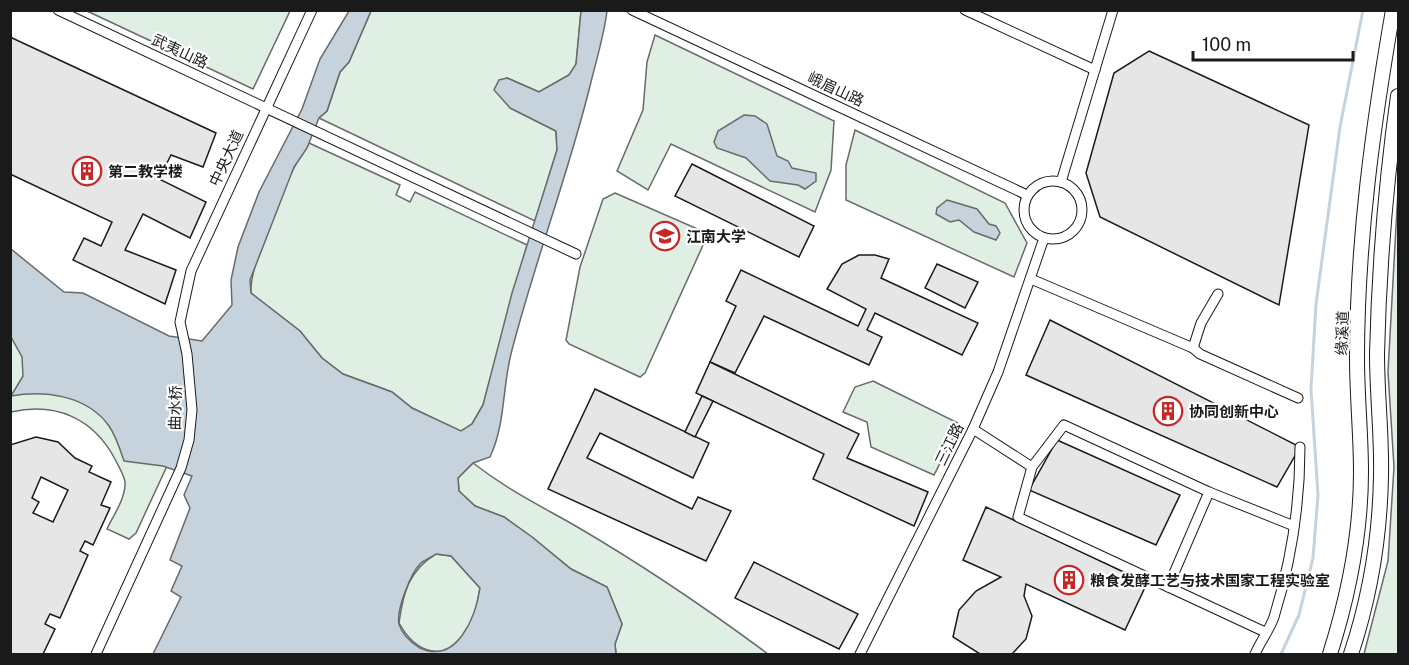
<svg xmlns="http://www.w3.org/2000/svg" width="1409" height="665" viewBox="0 0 1409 665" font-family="'Public Sans','Noto Sans SC',sans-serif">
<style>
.green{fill:#e0efe3;stroke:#6a6a6a;stroke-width:1.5}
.water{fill:#c6d2dc;stroke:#6a6a6a;stroke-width:1.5;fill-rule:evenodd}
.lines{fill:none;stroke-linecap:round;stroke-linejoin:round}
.stream{stroke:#c6d2dc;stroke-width:3}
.building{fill:#e6e6e6;stroke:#1a1a1a;stroke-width:1.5;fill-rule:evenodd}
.street-casing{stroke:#1a1a1a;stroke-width:11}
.secondary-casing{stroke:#1a1a1a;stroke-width:16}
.street{stroke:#fff;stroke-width:9}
.secondary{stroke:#fff;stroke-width:14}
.labels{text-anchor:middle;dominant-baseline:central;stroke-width:4.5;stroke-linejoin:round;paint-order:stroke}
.street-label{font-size:15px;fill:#1a1a1a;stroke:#fff}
.poi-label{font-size:15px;font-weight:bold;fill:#1a1a1a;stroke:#fff;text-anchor:start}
</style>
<rect width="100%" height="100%" fill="#fff"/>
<g class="green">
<polygon points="87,11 290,10 290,11 253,89"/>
<polygon points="371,11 581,11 576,65 569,75 539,92 507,78 510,108 556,131 557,150 535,221 319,118 327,111 340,72 349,62"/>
<polygon points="655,35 834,121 831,170 815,212 671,144 648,190 617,171 643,110 647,62"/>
<polygon points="855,130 1005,203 1027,243 1014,277 846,200 846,165"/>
<path d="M309 143 400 185 396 195 410 202 415 192 527 245 483 405 472 424 461 432 412 408 392 392 343 374 322 358 300 331 251 293C249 267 281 192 295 166 299 158 306 151 309 143Z"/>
<polygon points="1398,190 1398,654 1364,654 1388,561 1394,467 1388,372"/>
<polygon points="615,193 700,230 704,243 645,373 640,377 569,344 566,340 580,267 603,199"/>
<path d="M10 332 65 395 88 404 167 466 136 533 129 539 107 529C113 516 126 498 125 482 124 475 119 467 116 461 94 418 56 402 11 412Z"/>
<polygon points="873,381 960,424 934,475 871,447 867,422 843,412 855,387"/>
<path d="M473 463C508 490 537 504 574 525 641 564 706 608 768 654H616L615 644 622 624 607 587 571 569 532 537 504 517 475 506 459 491 458 478Z"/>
<path d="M436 554 451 556 480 588C477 603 475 619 467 632 445 665 415 652 399 623 403 593 409 570 436 554Z"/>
</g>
<g class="water">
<path d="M349 11H371L349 62 340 72 327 111 319 118 307 148 294 167 250 280 251 293 300 331 322 358 343 374 392 392 412 408 461 431 472 424 483 405 512 293 557 150 556 131 510 108 494 90 499 80 507 78 539 92 569 75 576 64 581 11H607C604 36 596 61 590 86 568 175 535 261 512 350 502 386 506 423 490 457L473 463 458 478 459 491 475 506 504 517 532 537 571 569 607 587 622 624 615 644 616 654H153L181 597 171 591 182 566 170 560 190 508 184 495 192 476 163 466 124 461C120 449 116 436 109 426 87 395 44 390 11 396L23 376 22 357 11 337V249L64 292 83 293 169 336 202 341 232 305 231 280 238 247 259 192 302 109 320 59ZM436 554 451 556 480 588C476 615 458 665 420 648 412 643 402 634 399 624 396 610 411 573 420 564 424 560 432 557 436 554Z"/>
<polygon points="744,115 755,116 767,124 777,156 788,161 792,168 816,173 816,181 805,189 798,185 770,181 746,158 717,148 714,142 718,131"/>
<polygon points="947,200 977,209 989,224 996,226 1000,233 996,240 974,232 959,220 950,222 936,214 937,208"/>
</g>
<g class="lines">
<polyline class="stream" points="1281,654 1299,615 1313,558 1318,495 1311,389 1316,304 1340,127 1363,10"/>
</g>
<g class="building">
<polygon points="10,37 216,133 203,167 171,155 159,179 206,202 190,238 143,214 125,250 176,270 165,304 73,260 84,238 101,246 112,222 10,174"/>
<polygon points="1149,51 1309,125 1279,305 1100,217 1086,173 1114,73"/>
<polygon points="692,164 814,226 799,257 675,196"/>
<polygon points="859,255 875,255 889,259 881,278 978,323 962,355 875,313 867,330 882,337 869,365 764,316 735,373 710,362 736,306 726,301 741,270 858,326 866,309 827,289 842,264"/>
<polygon points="937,264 978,282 965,308 925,288"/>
<polygon points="1050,320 1300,447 1277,487 1026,375"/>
<polygon points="710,362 859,434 847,458 928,492 914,526 813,479 824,454 696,393"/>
<polygon points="595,389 709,443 693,478 600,433 587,458 692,509 698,497 731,511 706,561 548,489"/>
<polygon points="702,396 713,401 695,437 685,432"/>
<path d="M36 437 58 442 75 458 92 466 89 472 111 482 101 505 110 508 93 545 85 541 80 551 88 555 60 618 50 614 45 624 55 629 43 654H10V445ZM41 477 68 490 53 522 33 513 39 502 32 498Z"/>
<polygon points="1057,440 1180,495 1156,545 1029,490"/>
<polygon points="986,507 1147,583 1125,630 1026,584 1024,596 1032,616 1026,639 1012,654 980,654 953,637 959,610 976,591 1001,577 963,560"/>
<polygon points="754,562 858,614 839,649 735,598"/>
</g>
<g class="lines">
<g class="street-casing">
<g id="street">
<polyline points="58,10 576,254"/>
<polyline points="632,10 1027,195"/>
<polyline points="965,10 1095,70"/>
<circle cx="1053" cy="210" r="29"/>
<polyline points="1061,182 1113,10"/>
<polyline points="1031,279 1193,348 1200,354 1298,398"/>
<polyline points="1193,348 1201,323 1218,294"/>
<polyline points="973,429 1032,467"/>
<polyline points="1168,587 1209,492"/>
<polyline points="1265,632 1018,517 1032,467 1064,425 1209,492 1294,526"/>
<polyline points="96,654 181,468 189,440 192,410 187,354 180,322 191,271 312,10"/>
<polyline points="860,654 973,429 998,372 1044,238"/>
<path d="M1255 654C1260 642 1270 629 1274 617 1291 562 1300 504 1300 447"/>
</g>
</g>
<g class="secondary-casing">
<g id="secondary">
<path d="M1330 654C1349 594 1361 535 1361 472 1361 434 1357 396 1357 358 1357 241 1373 125 1393 10"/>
<path d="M1351 654C1370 597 1380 536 1381 476 1382 436 1377 395 1377 354 1379 268 1386 181 1398 96"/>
</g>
</g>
<use href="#street" class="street"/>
<use href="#secondary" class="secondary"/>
</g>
<defs>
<g id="building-ring" transform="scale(1.5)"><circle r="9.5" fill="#fff" stroke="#c62828" stroke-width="1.5"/><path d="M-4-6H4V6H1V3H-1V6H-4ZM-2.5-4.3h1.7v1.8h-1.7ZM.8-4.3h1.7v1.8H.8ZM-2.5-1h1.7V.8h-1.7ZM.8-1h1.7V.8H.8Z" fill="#c62828"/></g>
<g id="university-ring" transform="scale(1.5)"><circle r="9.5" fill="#fff" stroke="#c62828" stroke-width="1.5"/><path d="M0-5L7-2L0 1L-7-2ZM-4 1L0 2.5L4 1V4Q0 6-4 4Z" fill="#c62828"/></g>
</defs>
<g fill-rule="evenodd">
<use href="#building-ring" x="87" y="171"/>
<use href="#university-ring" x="665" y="236"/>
<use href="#building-ring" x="1168" y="411"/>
<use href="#building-ring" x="1069" y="580"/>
</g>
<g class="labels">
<g class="street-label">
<text transform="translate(180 51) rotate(25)">武夷山路</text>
<text transform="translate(836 89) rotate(25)">峨眉山路</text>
<text transform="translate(226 158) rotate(-65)">中央大道</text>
<text transform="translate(1342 333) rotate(-88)">缘溪道</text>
<text transform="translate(175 408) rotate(-89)">曲水桥</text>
<text transform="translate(949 444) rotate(-64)">三江路</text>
</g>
<g class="poi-label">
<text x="108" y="171">第二教学楼</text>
<text x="686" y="236">江南大学</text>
<text x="1189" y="411">协同创新中心</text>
<text x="1090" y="580">粮食发酵工艺与技术国家工程实验室</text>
</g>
</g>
<rect width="1409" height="665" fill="none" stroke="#1a1a1a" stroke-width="24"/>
<path d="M1193 51v9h160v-9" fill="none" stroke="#1a1a1a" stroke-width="3"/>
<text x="1202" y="51" font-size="18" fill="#1a1a1a" stroke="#ffffff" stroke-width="4.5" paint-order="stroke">100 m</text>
</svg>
